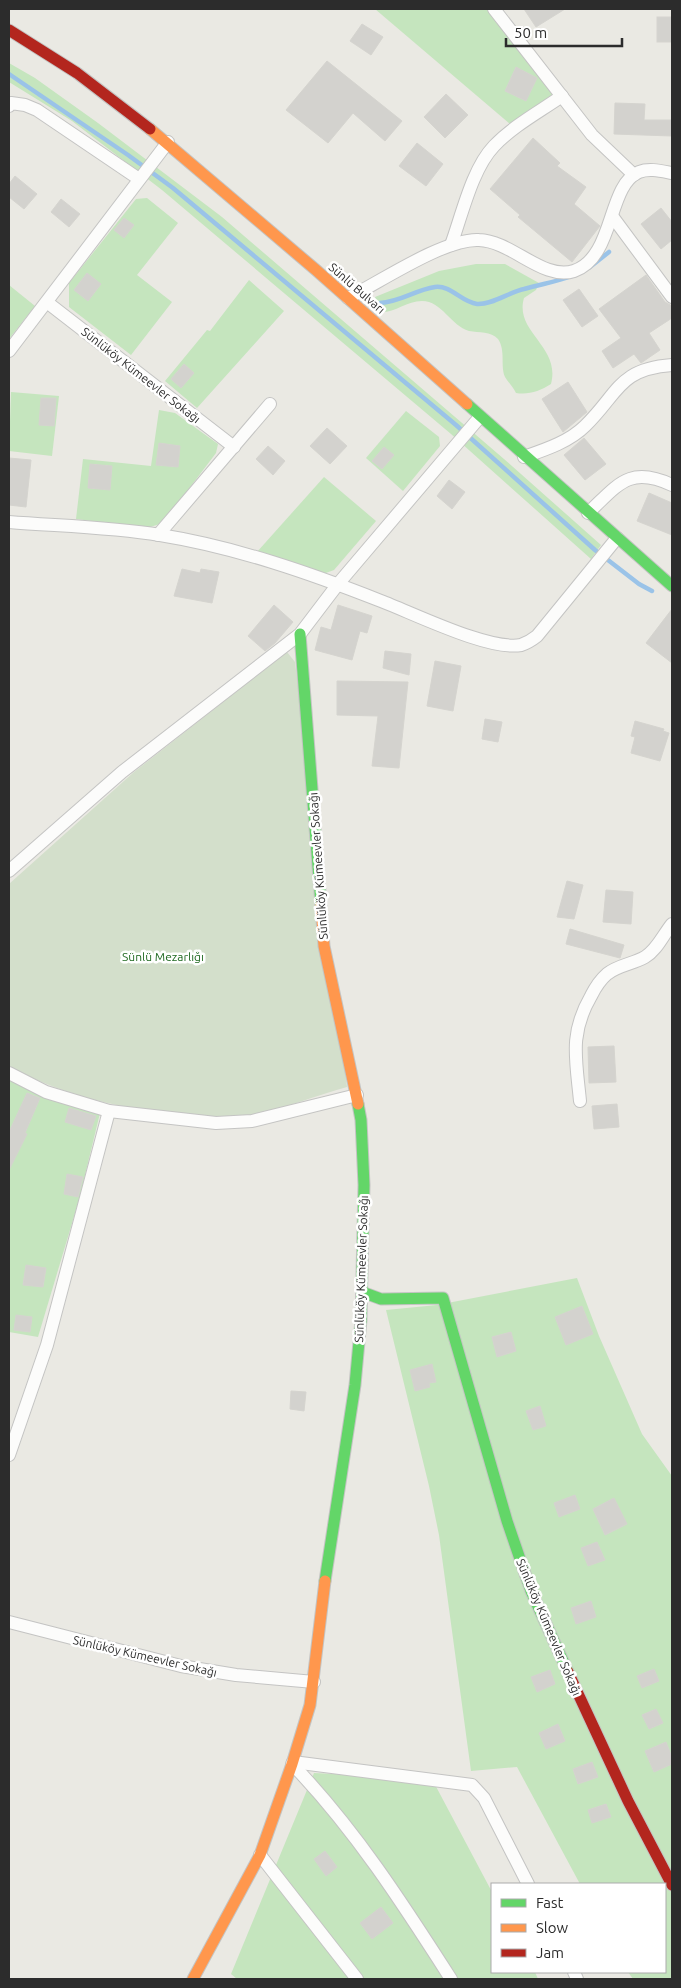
<svg xmlns="http://www.w3.org/2000/svg" width="681" height="1988" viewBox="0 0 681 1988" font-family="Ubuntu,sans-serif">
<style>
.green{fill:#c5e5be}
.cemetery{fill:#d3dfcb}
.lines{fill:none;stroke-linecap:round;stroke-linejoin:round}
.stream{stroke:#9ac3e8;stroke-width:4.5}
.building{fill:#d3d2ce;stroke:#d5d4cf}
.street-casing{stroke:#c4c4c3;stroke-width:14}
.fast-casing{stroke:#c4c4c3;stroke-width:13}
.slow-casing{stroke:#c4c4c3;stroke-width:13}
.jam-casing{stroke:#c4c4c3;stroke-width:13}
.street{stroke:#fcfcfb;stroke-width:12}
.fast{stroke:#63d668;stroke-width:11}
.slow{stroke:#ff974d;stroke-width:11}
.jam{stroke:#b3261e;stroke-width:11}
.labels{text-anchor:middle;dominant-baseline:central;stroke-width:5;stroke-linejoin:round;paint-order:stroke}
.street-label{font-size:12px;fill:#2c2c2c;stroke:#fff}
.park-label{font-size:12px;fill:#1e681f;stroke:#fff}
</style>
<rect width="100%" height="100%" fill="#eae9e3"/>
<g class="green">
<polygon points="375,9 487,9 556,95 510,124"/>
<polygon points="9,63 35,78 98,123 222,217 504,459 601,545 591,559 451,434 162,190 72,121 9,82"/>
<polygon points="147,198 178,223 137,275 172,302 131,355 69,307 69,283 136,199"/>
<path d="M476 264H505L539 283 536 290 524 298C514 332 561 346 551 384 540 391 529 395 516 393 513 387 508 382 505 377 500 365 506 351 498 339 491 331 479 333 469 331 451 326 442 301 422 301 406 301 394 314 378 312L375 297 439 271Z"/>
<polygon points="249,280 284,311 197,408 165,381 207,330 210,331"/>
<polygon points="9,285 35,306 9,339"/>
<polygon points="11,392 59,396 52,456 9,451"/>
<polygon points="159,410 175,413 218,444 216,453 163,523 147,528 76,519 83,459 151,466"/>
<polygon points="406,411 439,437 440,446 403,491 366,458"/>
<polygon points="324,477 376,521 334,570 323,574 257,552"/>
<polygon points="9,1077 100,1113 79,1200 38,1337 9,1332"/>
<polygon points="577,1278 599,1336 642,1434 672,1476 672,1979 633,1979 628,1972 665,1972 665,1884 580,1884 517,1767 471,1771 439,1535 429,1486 386,1310 437,1305"/>
<polygon points="314,1773 432,1779 492,1892 492,1972 535,1972 538,1979 237,1979 231,1974"/>
</g>
<path class="cemetery" d="M287 652 295 662 347 1087C315 1096 269 1114 237 1118 220 1120 201 1116 184 1115 122 1109 63 1096 9 1066V884L134 772Z"/>
<g class="lines">
<g class="stream">
<polyline points="9,74 128,155 173,188 456,425 595,550 639,584 652,591"/>
<polyline points="590,267 609,252"/>
<path d="M380 303C400 302 415 290 435 287 451 285 461 302 477 304 492 305 509 292 524 289 541 284 556 282 572 276"/>
</g>
</g>
<g class="building">
<polygon points="524,9 565,9 536,27"/>
<rect x="657" y="17" width="15" height="25"/>
<polygon points="362,24 383,37 371,55 350,41"/>
<polygon points="327,61 402,121 385,141 353,113 328,143 286,110"/>
<polygon points="516,67 537,78 526,101 505,91"/>
<polygon points="446,94 468,115 445,138 424,117"/>
<polygon points="615,103 645,104 644,120 672,120 672,136 614,134"/>
<polygon points="533,138 560,163 557,166 586,187 574,204 600,226 572,262 518,217 520,215 490,189"/>
<polygon points="417,143 443,164 426,186 399,166"/>
<polygon points="15,176 37,194 24,209 9,197 9,184"/>
<polygon points="61,199 80,214 69,227 51,212"/>
<polygon points="661,208 672,222 672,240 661,249 641,224"/>
<polygon points="124,218 134,225 124,238 114,230"/>
<polygon points="87,273 101,284 88,301 74,290"/>
<polygon points="646,275 665,302 672,306 672,318 649,333 660,350 641,363 634,354 613,368 602,351 621,338 599,309"/>
<polygon points="579,289 598,316 582,327 563,300"/>
<polygon points="184,364 194,373 181,388 171,379"/>
<polygon points="568,382 587,412 563,432 542,399"/>
<polygon points="41,398 56,398 54,426 39,425"/>
<polygon points="327,428 347,446 330,464 310,446"/>
<polygon points="584,438 606,464 585,480 564,455"/>
<polygon points="159,443 180,446 178,467 156,465"/>
<polygon points="268,446 285,461 273,475 256,459"/>
<polygon points="384,447 394,455 382,469 372,461"/>
<polygon points="9,458 31,460 26,507 9,505"/>
<polygon points="90,464 112,466 110,490 88,488"/>
<polygon points="449,480 465,492 452,509 437,496"/>
<polygon points="649,493 672,503 672,535 637,521"/>
<polygon points="182,569 200,573 201,569 219,572 212,603 174,596"/>
<polygon points="274,605 293,622 275,643 265,651 248,636"/>
<polygon points="338,605 372,616 367,633 360,631 352,660 315,650 321,627 331,630"/>
<polygon points="672,609 672,663 646,643"/>
<polygon points="385,651 411,654 409,675 383,668"/>
<polygon points="435,661 461,666 453,711 427,706"/>
<polygon points="337,681 408,682 399,768 372,766 378,716 337,715"/>
<polygon points="485,719 502,722 498,742 482,739"/>
<polygon points="635,721 664,729 663,731 669,733 660,761 631,753 635,737 631,736"/>
<polygon points="567,881 583,885 574,919 557,917"/>
<polygon points="606,890 633,892 631,924 603,922"/>
<polygon points="570,929 624,945 620,958 566,944"/>
<polygon points="614,1046 616,1082 589,1083 588,1047"/>
<polygon points="27,1093 40,1098 25,1133 27,1134 9,1170 9,1132"/>
<polygon points="617,1104 619,1127 594,1129 592,1106"/>
<polygon points="69,1108 96,1116 91,1130 65,1122"/>
<polygon points="67,1174 83,1177 78,1197 64,1194"/>
<polygon points="26,1265 46,1268 43,1287 23,1285"/>
<polygon points="582,1306 593,1334 566,1345 555,1317"/>
<polygon points="16,1315 32,1317 30,1332 14,1330"/>
<polygon points="511,1332 516,1351 497,1357 492,1337"/>
<polygon points="432,1364 436,1382 429,1383 430,1387 415,1391 410,1370"/>
<polygon points="291,1391 306,1392 304,1411 290,1409"/>
<polygon points="540,1406 546,1426 533,1430 526,1411"/>
<polygon points="575,1495 580,1509 559,1517 554,1503"/>
<polygon points="614,1498 627,1524 605,1535 593,1509"/>
<polygon points="597,1542 605,1560 588,1566 581,1548"/>
<polygon points="591,1601 596,1617 576,1624 571,1608"/>
<polygon points="654,1669 659,1681 642,1688 637,1676"/>
<polygon points="550,1670 555,1684 537,1692 531,1677"/>
<polygon points="656,1709 663,1723 649,1729 642,1715"/>
<polygon points="558,1724 565,1741 546,1749 539,1733"/>
<polygon points="666,1742 672,1757 672,1764 654,1772 645,1751"/>
<polygon points="592,1762 598,1777 578,1784 573,1769"/>
<polygon points="606,1804 611,1817 592,1823 588,1810"/>
<polygon points="325,1851 337,1867 326,1876 314,1859"/>
<polygon points="381,1907 393,1923 372,1939 360,1923"/>
</g>
<g class="lines">
<g class="street-casing">
<g id="street">
<polyline points="494,9 592,135 634,175"/>
<polyline points="9,106 11,103 25,105 37,110 139,179"/>
<polyline points="612,216 672,297"/>
<path d="M451 245C462 215 472 169 494 146 513 126 539 112 562 96"/>
<path d="M348 298C380 282 445 238 479 240 512 241 543 281 574 271 615 257 607 185 639 172 649 168 661 171 672 173"/>
<polyline points="48,303 234,447"/>
<polyline points="9,351 168,142"/>
<path d="M524 457C544 450 569 442 585 426 619 393 618 369 672 365"/>
<path d="M588 513C618 485 629 465 672 485"/>
<path d="M9 522C59 526 110 527 160 535 235 547 310 573 381 601 413 613 489 651 521 645 527 643 532 640 537 636L617 538"/>
<polyline points="158,535 270,404"/>
<polyline points="9,871 122,772 300,634 338,584 479,418"/>
<polyline points="9,1073 46,1092 109,1111 216,1123 252,1121 357,1095"/>
<path d="M580 1101C576 1059 569 1034 591 996 595 988 600 980 607 974 618 965 633 964 645 957 657 950 663 935 672 924"/>
<polyline points="9,1455 47,1345 109,1111"/>
<polyline points="9,1622 181,1666 236,1675 314,1682"/>
<polyline points="293,1762 472,1785 484,1798 528,1884"/>
<path d="M292 1764C354 1828 403 1904 451 1979"/>
<polyline points="260,1855 357,1979"/>
<polyline points="574,1972 577,1979"/>
</g>
</g>
<g class="fast-casing">
<g id="fast">
<polyline points="467,404 672,586"/>
<polyline points="300,634 321,905"/>
<polyline points="362,1292 381,1299 443,1298 507,1521 531,1591 568,1672"/>
<polyline points="325,1581 355,1385 361,1320 364,1185 361,1120 358,1104"/>
</g>
</g>
<g class="slow-casing">
<g id="slow">
<polyline points="150,129 316,270 467,404"/>
<polyline points="321,905 324,946 358,1104"/>
<polyline points="193,1979 260,1855 292,1764 310,1705 325,1581"/>
</g>
</g>
<g class="jam-casing">
<g id="jam">
<polyline points="9,30 77,73 150,129"/>
<polyline points="568,1672 628,1801 672,1885"/>
</g>
</g>
<use href="#street" class="street"/>
<use href="#fast" class="fast"/>
<use href="#slow" class="slow"/>
<use href="#jam" class="jam"/>
</g>
<g class="labels">
<g class="street-label">
<text transform="translate(357 288) rotate(41)">Sünlü Bulvarı</text>
<text transform="translate(141 375) rotate(38)">Sünlüköy Kümeevler Sokağı</text>
<text transform="translate(318 866) rotate(-94)">Sünlüköy Kümeevler Sokağı</text>
<text transform="translate(361 1269) rotate(-88)">Sünlüköy Kümeevler Sokağı</text>
<text transform="translate(549 1627) rotate(67)">Sünlüköy Kümeevler Sokağı</text>
<text transform="translate(145 1656) rotate(13)">Sünlüköy Kümeevler Sokağı</text>
</g>
<g class="park-label">
<text x="163" y="956">Sünlü Mezarlığı</text>
</g>
</g>
<rect width="681" height="1988" fill="none" stroke="#2c2c2c" stroke-width="20"/>
<rect x="491" y="1883" width="175" height="90" fill="#ffffff" stroke="#ababab"/>
<rect x="501" y="1899" width="25" height="8" fill="#63d668" stroke="#ababab"/>
<text x="536" y="1908" font-size="15" fill="#2c2c2c">Fast</text>
<rect x="501" y="1924" width="25" height="8" fill="#ff974d" stroke="#ababab"/>
<text x="536" y="1933" font-size="15" fill="#2c2c2c">Slow</text>
<rect x="501" y="1949" width="25" height="8" fill="#b3261e" stroke="#ababab"/>
<text x="536" y="1958" font-size="15" fill="#2c2c2c">Jam</text>
<path d="M506 38v8h116v-8" fill="none" stroke="#2c2c2c" stroke-width="2.5"/>
<text x="514" y="38" font-size="15" fill="#2c2c2c" stroke="#ffffff" stroke-width="4" paint-order="stroke">50 m</text>
</svg>
